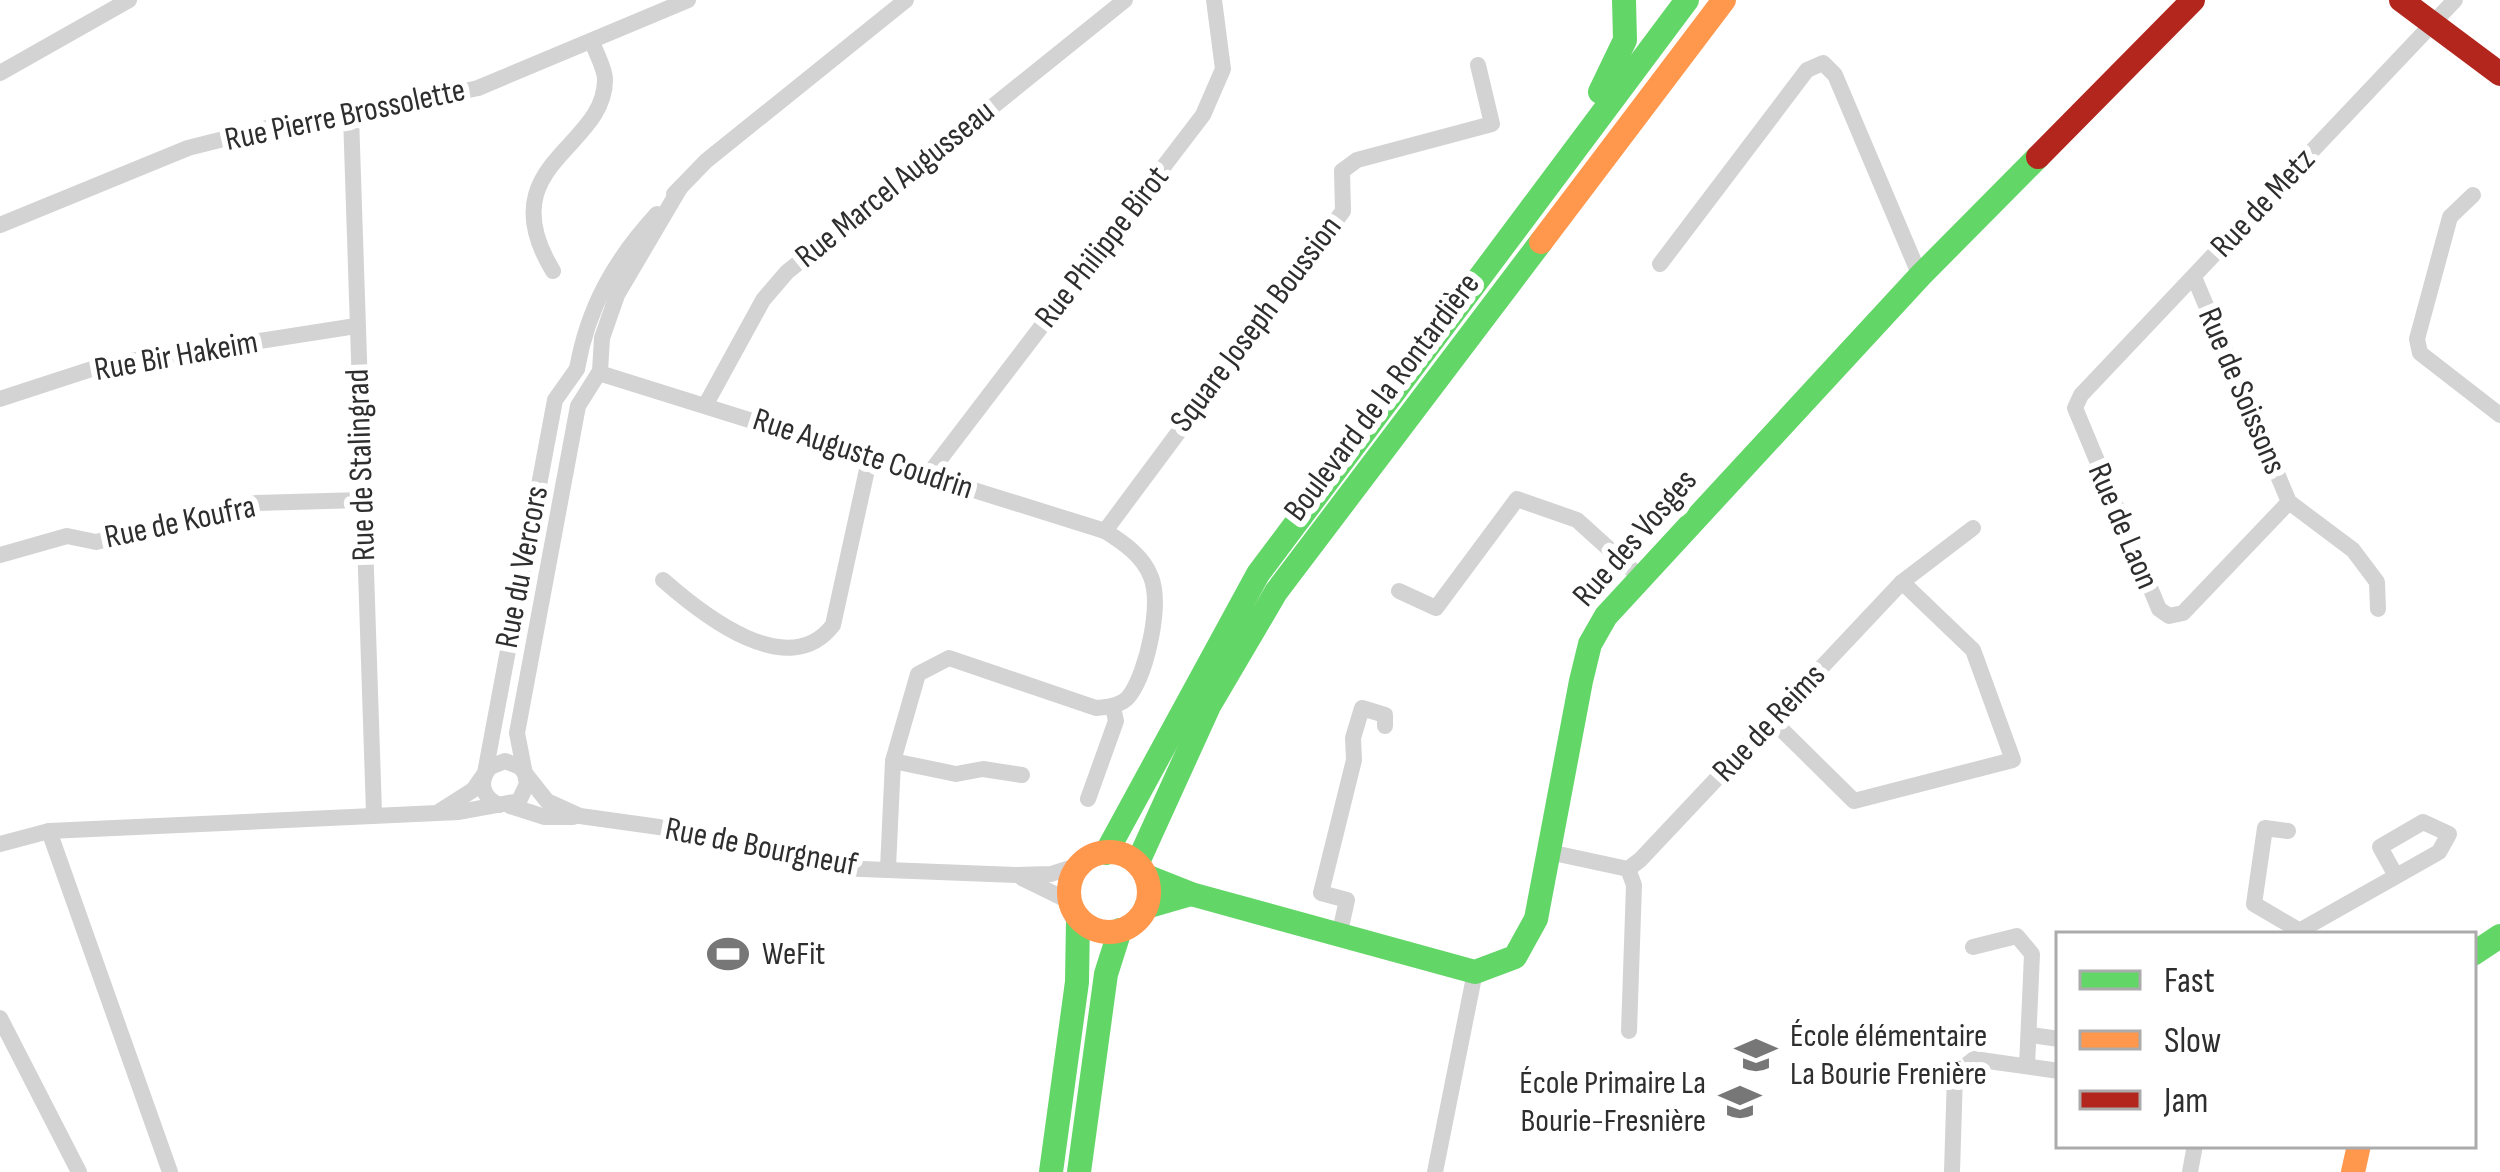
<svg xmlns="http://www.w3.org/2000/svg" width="2500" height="1172" viewBox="0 0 2500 1172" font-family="'Sofia Sans Condensed',sans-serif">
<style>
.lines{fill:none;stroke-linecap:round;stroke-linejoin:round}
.street{stroke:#d3d3d3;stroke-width:16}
.fast{stroke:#63d668;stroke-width:24}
.slow{stroke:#ff974d;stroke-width:24}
.jam{stroke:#b3261e;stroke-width:24}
.labels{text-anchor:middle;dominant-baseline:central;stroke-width:12;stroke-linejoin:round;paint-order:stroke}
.street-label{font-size:33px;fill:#2e2e2e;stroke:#fff}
.poi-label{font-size:33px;fill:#2e2e2e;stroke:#fff;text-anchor:start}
</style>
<rect width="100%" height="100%" fill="#fff"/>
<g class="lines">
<g class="street">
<polyline points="0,73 129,0"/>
<polyline points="351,116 374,813"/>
<polyline points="674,194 706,161 906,0"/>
<polyline points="2473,195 2450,217 2417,339 2420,353 2500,415"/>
<polyline points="0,225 188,148 283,124 351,116 478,88 688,0"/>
<polyline points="1660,264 1807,70 1823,63 1835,75 1920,276"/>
<path d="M553 271C488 164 606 149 605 79 605 69 596 53 593 44"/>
<polyline points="2194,277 2289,502 2353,550 2377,582 2378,609"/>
<path d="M577 369C588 307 614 261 657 214"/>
<path d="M599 373 1105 531C1124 543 1143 556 1151 577 1162 605 1147 671 1130 695 1122 706 1108 707 1096 708L949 658 918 674 893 761 888 868"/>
<polyline points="0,399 104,365 356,326"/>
<polyline points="706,404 763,300 787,272 1125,0"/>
<polyline points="928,475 1203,115 1223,69 1214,0"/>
<polyline points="2289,502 2183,613 2169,616 2159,609 2075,408 2081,395 2455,0"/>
<polyline points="1105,531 1343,211 1342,171 1357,160 1492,124 1478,65"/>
<polyline points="0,555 67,536 96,542 256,503 362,500"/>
<path d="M663 580C704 616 789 683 833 625L870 456"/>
<polyline points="1399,591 1436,608 1517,499 1577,520 1639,576"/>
<polyline points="1772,720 1854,801 2013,760 1973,650 1902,582"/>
<polyline points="893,761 956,774 983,769 1022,775"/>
<polyline points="1088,799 1116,721 1113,707"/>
<path d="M499 805C482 797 478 782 490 767L505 761 520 767 547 801 580 816 659 827 836 868 1016 875 1051 874 1079 865"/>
<polyline points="510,806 545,817 573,817"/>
<polyline points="440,811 473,790 485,773 555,400 577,369"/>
<polyline points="49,831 170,1172"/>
<polyline points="2288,831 2265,828 2254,904 2305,934"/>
<polyline points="0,844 49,831 459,812 519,801 527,784 517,733 578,406 600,371 602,338 617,295 680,188"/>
<polyline points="1549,852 1628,869 1640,860 1902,582 1973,528"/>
<polyline points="1628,869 1634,885 1629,1031"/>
<polyline points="1022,878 1071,902"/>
<polyline points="2301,930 2439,852 2449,834 2423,822 2380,847 2396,876"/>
<polyline points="1339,936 1347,900 1321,893 1354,760 1353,738 1362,708 1385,715 1385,726"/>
<polyline points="1973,947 2017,936 2032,954 2027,1066"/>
<polyline points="0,1018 79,1172"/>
<polyline points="2031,1035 2059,1039"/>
<polyline points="1435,1172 1475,972"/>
<polyline points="1952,1172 1955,1074 1974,1059 2059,1071"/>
<polyline points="2190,1172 2195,1145"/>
</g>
<g class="fast">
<polyline points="1600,92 1625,40 1624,0"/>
<polyline points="1106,853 1258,574 1687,0"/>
<polyline points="1138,862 1209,706 1276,592 1541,242"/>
<polyline points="1148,877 1191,894 1475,972 1515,957 1536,919 1581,681 1590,644 1606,616 1920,276 2038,157"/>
<polyline points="1146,907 1191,894"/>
<polyline points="2473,954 2500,936"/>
<polyline points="1051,1172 1077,982 1078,919"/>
<polyline points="1079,1172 1106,974 1120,930"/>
</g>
<g class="slow">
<polyline points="1541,242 1724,0"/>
<circle cx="1109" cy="892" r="40"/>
<polyline points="2353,1172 2359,1145"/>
</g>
<g class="jam">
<polyline points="2401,0 2500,74"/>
<polyline points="2038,157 2193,0"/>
</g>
</g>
<defs>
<g id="stadium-bare" transform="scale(3.24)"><path d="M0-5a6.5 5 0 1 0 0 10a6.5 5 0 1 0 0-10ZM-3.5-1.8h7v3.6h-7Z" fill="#777" stroke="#fff" stroke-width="2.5" paint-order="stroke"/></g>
<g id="school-bare" transform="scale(3.24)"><path d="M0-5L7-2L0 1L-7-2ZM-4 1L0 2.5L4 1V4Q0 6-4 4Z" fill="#777" stroke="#fff" stroke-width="2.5" paint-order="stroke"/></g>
</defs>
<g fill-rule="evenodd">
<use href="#stadium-bare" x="728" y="954"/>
<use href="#school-bare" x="1756" y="1055"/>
<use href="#school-bare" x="1740" y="1102"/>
</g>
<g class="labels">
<g class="street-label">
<text transform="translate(345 115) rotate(-12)">Rue Pierre Brossolette</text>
<text transform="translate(895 184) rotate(-39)">Rue Marcel Augusseau</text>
<text transform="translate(2263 203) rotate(-47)">Rue de Metz</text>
<text transform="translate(1102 247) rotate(-52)">Rue Philippe Birot</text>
<text transform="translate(1256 324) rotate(-53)">Square Joseph Boussion</text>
<text transform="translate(176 356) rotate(-10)">Rue Bir Hakeim</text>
<text transform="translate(2242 391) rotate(67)">Rue de Soissons</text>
<text transform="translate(1382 397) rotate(-53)">Boulevard de la Rontardière</text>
<text transform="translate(863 454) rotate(18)">Rue Auguste Coudrin</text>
<text transform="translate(361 465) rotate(-92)">Rue de Stalingrad</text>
<text transform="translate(180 522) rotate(-12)">Rue de Koufra</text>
<text transform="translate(2123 526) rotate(67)">Rue de Laon</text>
<text transform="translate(1635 538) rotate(-49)">Rue des Vosges</text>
<text transform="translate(522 567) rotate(-79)">Rue du Vercors</text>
<text transform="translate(1769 723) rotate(-47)">Rue de Reims</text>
<text transform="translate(761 847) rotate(11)">Rue de Bourgneuf</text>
</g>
<g class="poi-label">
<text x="762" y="954">WeFit</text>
<text x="1790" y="1036">École élémentaire<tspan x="1790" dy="38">La Bourie Frenière</tspan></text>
<text x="1706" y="1083" text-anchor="end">École Primaire La<tspan x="1706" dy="38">Bourie-Fresnière</tspan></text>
</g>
</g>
<rect x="2056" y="932" width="420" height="216" fill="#ffffff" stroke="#ababab" stroke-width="3"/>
<rect x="2080" y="971" width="60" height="18" fill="#63d668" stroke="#ababab" stroke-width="3"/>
<text x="2164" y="992" font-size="36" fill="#2e2e2e">Fast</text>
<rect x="2080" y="1031" width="60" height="18" fill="#ff974d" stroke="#ababab" stroke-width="3"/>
<text x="2164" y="1052" font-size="36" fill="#2e2e2e">Slow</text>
<rect x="2080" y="1091" width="60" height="18" fill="#b3261e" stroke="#ababab" stroke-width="3"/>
<text x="2164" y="1112" font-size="36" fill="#2e2e2e">Jam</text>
</svg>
